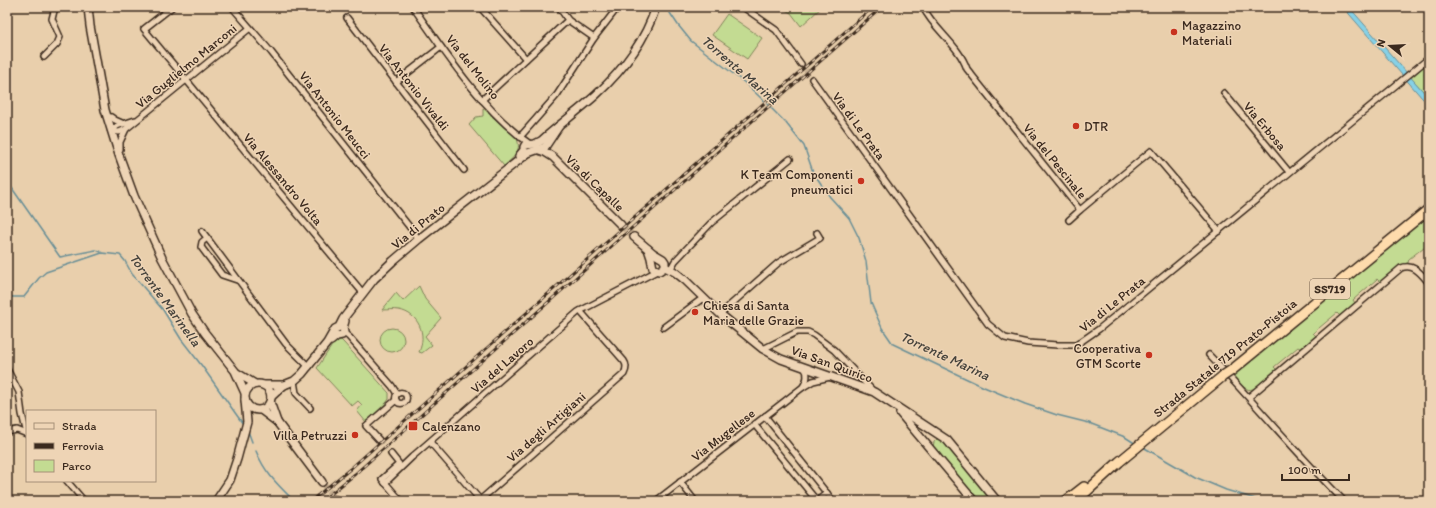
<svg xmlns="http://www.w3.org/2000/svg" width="1436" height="508" viewBox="0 0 1436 508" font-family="Itim,sans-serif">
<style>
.green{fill:#c3db92;stroke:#7f8258}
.water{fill:#86d1e6;stroke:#688e96}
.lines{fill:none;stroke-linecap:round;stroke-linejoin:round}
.stream{stroke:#688e96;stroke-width:1.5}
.street-tunnel{stroke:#c6ae90;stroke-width:5;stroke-dasharray:5 2.5;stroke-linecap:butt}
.secondary-tunnel{stroke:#c6ae90;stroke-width:7;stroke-dasharray:7 3.5;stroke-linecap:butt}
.street-casing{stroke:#3b2a1e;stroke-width:8}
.secondary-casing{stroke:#3b2a1e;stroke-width:10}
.highway-casing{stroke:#3b2a1e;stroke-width:12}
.street{stroke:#eed4b5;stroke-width:5}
.secondary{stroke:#eed4b5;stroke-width:7}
.highway{stroke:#fedbac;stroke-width:9}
.rail-casing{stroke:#3b2a1e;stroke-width:3}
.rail{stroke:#eed4b5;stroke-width:1.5;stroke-dasharray:4.5;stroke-linecap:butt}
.highway-bridge-casing{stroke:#3b2a1e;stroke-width:12;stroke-linecap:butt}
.highway-bridge{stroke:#fedbac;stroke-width:9}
.poi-dot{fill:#c8321e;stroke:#eed4b5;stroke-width:1.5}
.labels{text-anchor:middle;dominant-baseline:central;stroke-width:3;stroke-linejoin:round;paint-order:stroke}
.shield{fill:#eed4b5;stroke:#715d4b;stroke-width:1}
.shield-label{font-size:12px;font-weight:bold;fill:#3b2a1e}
.poi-label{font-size:13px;fill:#3b2a1e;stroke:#eed4b5;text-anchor:start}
.street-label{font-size:13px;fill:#3b2a1e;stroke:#eed4b5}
.water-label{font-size:14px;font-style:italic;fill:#46433c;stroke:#eed4b5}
</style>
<rect width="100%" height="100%" fill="#e9cfac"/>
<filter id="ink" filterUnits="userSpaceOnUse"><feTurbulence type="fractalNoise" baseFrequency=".025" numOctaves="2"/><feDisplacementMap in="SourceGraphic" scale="8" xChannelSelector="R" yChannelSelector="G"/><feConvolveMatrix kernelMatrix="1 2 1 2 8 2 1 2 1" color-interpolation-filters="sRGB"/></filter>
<g filter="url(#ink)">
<g class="green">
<polygon points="780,7 822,7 801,26 791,13"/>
<polygon points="727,14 762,38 747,59 712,35"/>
<polygon points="1429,62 1429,69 1424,74 1429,81 1429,98 1411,78"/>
<path d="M483 108 517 139C522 151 513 158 504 166L469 125 476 117 483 116Z"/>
<path d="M1429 213V243L1409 259 1408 263 1400 265 1380 282 1377 279 1353 300 1355 303 1340 316 1337 313 1313 333 1316 336 1301 349 1298 347 1274 367 1277 370C1271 375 1255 393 1247 389 1242 387 1236 380 1232 376V375Z"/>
<path d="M419 286 425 299 441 318 425 336 432 345 422 353 419 352C427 334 419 314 399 310 393 309 388 310 382 310L396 293 403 301Z"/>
<circle cx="392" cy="340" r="12"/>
<polygon points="337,340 341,340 344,343 389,393 389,399 387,402 366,422 357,411 362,405 358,401 352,406 317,368 333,344"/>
<polygon points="937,439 942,439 995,501 976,501 933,447 934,442"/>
</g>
<polygon class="water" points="1343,7 1349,7 1429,98 1429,106"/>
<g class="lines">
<g class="stream">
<polyline points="666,7 678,25 691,41 745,83 762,99 786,123 804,146 813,172 830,197 849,218 859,238 866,261 871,303 882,328 893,344 984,387 1025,404 1057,415 1089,423 1125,437 1136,444"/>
<polyline points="7,181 60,257 96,250 101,252"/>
<polyline points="7,294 12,297 24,297 39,278 46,272 102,253 120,255 125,261 132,274 163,310 181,339 202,366 243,424"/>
<polyline points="248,431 252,442"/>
<polyline points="1143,447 1195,477 1226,490 1262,501"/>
<path d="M256 451C265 473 277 484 294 501"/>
</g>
<g class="street-tunnel">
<polyline points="801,64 812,79"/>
<polyline points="379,440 391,454"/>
</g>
<g class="secondary-tunnel">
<polyline points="621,225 634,237"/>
<polyline points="322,482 335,500"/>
</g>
<g class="street-casing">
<g id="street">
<polyline points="172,7 144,29 363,293"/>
<polyline points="232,7 271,52 419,239"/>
<path d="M413 7C446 54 483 111 530 144"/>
<polyline points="480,7 526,59"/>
<polyline points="559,7 568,20 594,38"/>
<polyline points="743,7 776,30 801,64"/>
<path d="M923 7C934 30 959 45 967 69L1080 210 1151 151 1219 231"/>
<polyline points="347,18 464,170"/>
<polyline points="44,57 57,44 60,37 52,19 55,7"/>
<polyline points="812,79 988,324 1005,338 1028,343 1058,345 1076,345 1099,329 1429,58"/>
<polyline points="396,82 441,47"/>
<polyline points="1224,93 1289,172"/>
<polyline points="482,100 568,20"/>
<polyline points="111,117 115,120 124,124"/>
<polyline points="135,120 117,126 111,131 119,132 126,129 250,28"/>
<polyline points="520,137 557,95 594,38 618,7"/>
<polyline points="120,149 120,142 126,129"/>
<polyline points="1069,220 1080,210"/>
<polyline points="202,231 286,344 309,367"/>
<polyline points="207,238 202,242 201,247 222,275 237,280"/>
<polyline points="670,270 675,261 711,223 790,159"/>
<polyline points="720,314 778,263 820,238 817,233"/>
<polyline points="664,327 703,298"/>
<polyline points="344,333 349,337 392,386 397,394"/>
<polyline points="763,349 797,332 808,332 814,335 834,350 874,392"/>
<path d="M1209 355C1255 403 1297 454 1344 501"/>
<polyline points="7,369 19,392 22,414 27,434"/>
<polyline points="294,381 296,393 310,408"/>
<path d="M803 387C807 380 809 374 804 367"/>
<circle cx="401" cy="398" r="5.5"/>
<path d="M1249 397 1401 268C1414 263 1421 274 1429 283"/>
<polyline points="765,416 833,501"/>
<polyline points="754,424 817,501 827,493"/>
<polyline points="7,432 17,430 27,434"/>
<polyline points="379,440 366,426 396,400"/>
<polyline points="430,442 481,501"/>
<polyline points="391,454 399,464 382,479 401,501"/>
<polyline points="67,481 84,501"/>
<polyline points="680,482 695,501"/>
<polyline points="385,483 412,457 578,312 657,271"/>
<path d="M479 501 624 374C626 370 627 365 624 361L580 311"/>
<polyline points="656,501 803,387 813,381 830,377"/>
</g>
</g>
<g class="secondary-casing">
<g id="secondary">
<polyline points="88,7 90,26 105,110 119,155 134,196 162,258 192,314 205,333 235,371 245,393"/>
<polyline points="539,150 545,152 553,157 621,225"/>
<path d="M519 156 524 150V147L525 145 535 144 541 141C559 125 578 111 596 95 622 71 645 41 656 7"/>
<polyline points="634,237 653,253 663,259 665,262 665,267"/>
<polyline points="648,249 651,258 653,268 659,271 665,267"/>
<polyline points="665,267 675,272 685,280 720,314 763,349 781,359 874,392 947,440 997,501"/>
<polyline points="331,341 337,336 342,335 344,332 343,328 345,321"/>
<polyline points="237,373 255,384"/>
<circle cx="258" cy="397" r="13"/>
<polyline points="263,385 284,385"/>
<polyline points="271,397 284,385 294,381 302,374 327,343 335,329 339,327 343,319 374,279 393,261 419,239 528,153 545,147 559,126"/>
<polyline points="270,402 277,422"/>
<polyline points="261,410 277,422 322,482"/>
<polyline points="900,413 974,501"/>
<polyline points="335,500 336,501"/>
<polyline points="216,501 230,480 237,459 247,422 245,400"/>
</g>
</g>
<g class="highway-casing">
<g id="highway">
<polyline points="1232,370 1429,209"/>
<polyline points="1066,501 1084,487"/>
<polyline points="1076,501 1119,462 1223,376"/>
</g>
</g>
<use href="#street" class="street"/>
<use href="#secondary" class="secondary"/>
<use href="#highway" class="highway"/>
<g class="rail-casing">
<g id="rail">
<polyline points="311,501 350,469 873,7"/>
<polyline points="322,501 355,474 767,108 882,7"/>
</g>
</g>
<use href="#rail" class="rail"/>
<g class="highway-bridge-casing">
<polyline id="highway-bridge" points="1223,376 1232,370"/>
</g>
<use href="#highway-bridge" class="highway-bridge"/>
</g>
</g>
<g class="poi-dot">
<circle cx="1174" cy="32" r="4"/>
<circle cx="1076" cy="126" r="4"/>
<circle cx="861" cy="181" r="4"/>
<circle cx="695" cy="312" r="4"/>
<circle cx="1149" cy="355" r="4"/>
<rect x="408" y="421" width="10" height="10" rx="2"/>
<circle cx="355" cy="435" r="4"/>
</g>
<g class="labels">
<rect class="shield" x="1310" y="279" width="40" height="20" rx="3"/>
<g class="shield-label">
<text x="1330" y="289">SS719</text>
</g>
<g class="poi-label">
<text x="1182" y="25">Magazzino<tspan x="1182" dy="15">Materiali</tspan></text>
<text x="1084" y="126">DTR</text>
<text x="853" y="174" text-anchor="end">K Team Componenti<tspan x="853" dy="15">pneumatici</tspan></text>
<text x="703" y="305">Chiesa di Santa<tspan x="703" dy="15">Maria delle Grazie</tspan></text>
<text x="1141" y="348" text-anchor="end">Cooperativa<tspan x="1141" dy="15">GTM Scorte</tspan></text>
<text x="422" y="426">Calenzano</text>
<text x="347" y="435" text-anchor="end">Villa Petruzzi</text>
</g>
<g class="street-label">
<text transform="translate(186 66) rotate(-39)">Via Guglielmo Marconi</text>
<text transform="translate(473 67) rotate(52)">Via del Molino</text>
<text transform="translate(414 87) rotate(52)">Via Antonio Vivaldi</text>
<text transform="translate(335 115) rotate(52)">Via Antonio Meucci</text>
<text transform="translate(859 126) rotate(54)">Via di Le Prata</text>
<text transform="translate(1265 126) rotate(50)">Via Erbosa</text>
<text transform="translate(1055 161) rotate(51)">Via del Pescinale</text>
<text transform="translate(283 179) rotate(50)">Via Alessandro Volta</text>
<text transform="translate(595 183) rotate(44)">Via di Capalle</text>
<text transform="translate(418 226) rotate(-39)">Via di Prato</text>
<text transform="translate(1112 304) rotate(-39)">Via di Le Prata</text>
<text transform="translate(1225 358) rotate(-39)">Strada Statale 719 Prato-Pistoia</text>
<text transform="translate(832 364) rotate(20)">Via San Quirico</text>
<text transform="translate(502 365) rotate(-41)">Via del Lavoro</text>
<text transform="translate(546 427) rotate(-41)">Via degli Artigiani</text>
<text transform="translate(723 435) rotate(-38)">Via Mugellese</text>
</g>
<g class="water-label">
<text transform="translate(740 70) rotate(41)">Torrente Marina</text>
<text transform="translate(165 300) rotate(54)">Torrente Marinella</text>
<text transform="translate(945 356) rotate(25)">Torrente Marina</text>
</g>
</g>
<rect width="1436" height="508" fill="none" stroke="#eed4b5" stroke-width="24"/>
<rect x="12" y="12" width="1412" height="484" fill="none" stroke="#3b2a1e" stroke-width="1.5" filter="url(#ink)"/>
<rect x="26" y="410" width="130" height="72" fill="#eed4b5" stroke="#a69079"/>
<rect x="34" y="423" width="20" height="6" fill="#eed4b5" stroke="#a69079"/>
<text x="62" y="430" font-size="12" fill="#3b2a1e">Strada</text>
<rect x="34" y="443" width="20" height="6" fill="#3b2a1e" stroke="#a69079"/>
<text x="62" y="450" font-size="12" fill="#3b2a1e">Ferrovia</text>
<rect x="34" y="460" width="20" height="12" fill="#c3db92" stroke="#a69079"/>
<text x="62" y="470" font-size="12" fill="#3b2a1e">Parco</text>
<g transform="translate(1390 46) rotate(288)" stroke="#eed4b5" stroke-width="3" paint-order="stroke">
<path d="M0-3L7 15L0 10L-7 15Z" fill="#3b2a1e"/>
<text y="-6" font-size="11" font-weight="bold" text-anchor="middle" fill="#3b2a1e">N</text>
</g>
<path d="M1282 474v6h67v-6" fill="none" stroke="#3b2a1e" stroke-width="2"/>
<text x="1288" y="474" font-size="12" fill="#3b2a1e" stroke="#eed4b5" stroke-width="3" paint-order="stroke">100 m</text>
</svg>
